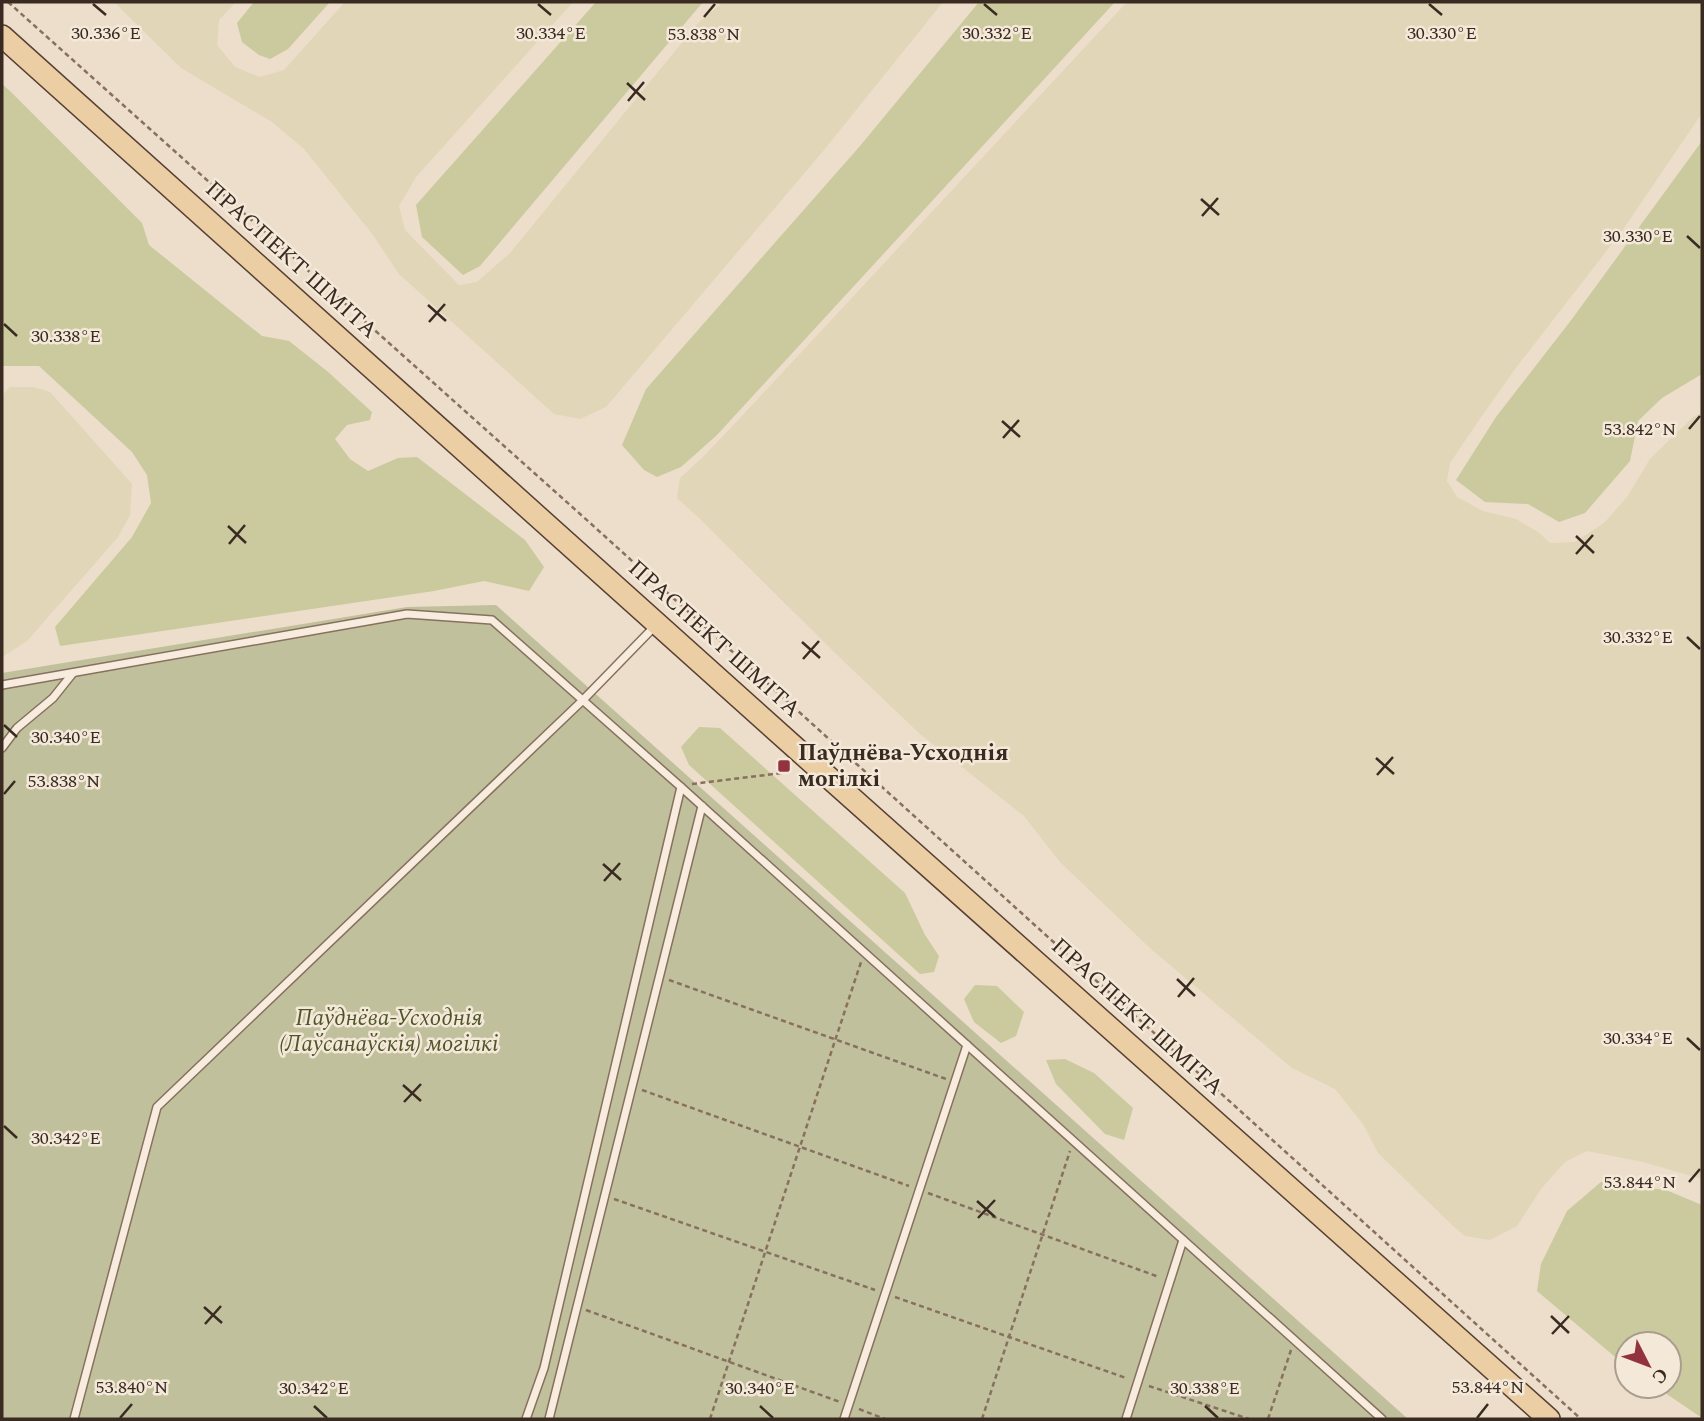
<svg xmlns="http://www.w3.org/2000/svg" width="1704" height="1421" viewBox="0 0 1704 1421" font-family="Spectral,serif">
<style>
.farmland{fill:#e1d6b8}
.green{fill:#caca9e}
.cemetery{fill:#c0c09c}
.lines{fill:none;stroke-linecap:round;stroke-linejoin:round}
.lane-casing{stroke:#88705f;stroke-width:10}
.primary-casing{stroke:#563f33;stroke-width:24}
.path{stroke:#88705f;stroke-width:2.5;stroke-dasharray:5 3.5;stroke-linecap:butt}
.lane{stroke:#f7ecdd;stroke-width:7}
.primary{stroke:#eccea5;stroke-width:21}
.ticks{fill:none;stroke:#3a2b22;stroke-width:2.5}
.poi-dot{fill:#93333f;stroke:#f4e9d9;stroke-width:2.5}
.labels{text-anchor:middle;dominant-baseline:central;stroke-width:5;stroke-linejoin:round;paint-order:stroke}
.street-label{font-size:23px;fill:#3a2b22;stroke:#f4e9d9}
.poi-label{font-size:23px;font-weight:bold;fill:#3a2b22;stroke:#f4e9d9;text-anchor:start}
.park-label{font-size:23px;font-style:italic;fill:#4f552a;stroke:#f4e9d9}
.ticks-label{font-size:18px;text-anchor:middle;fill:#3a2b22;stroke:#f4e9d9;stroke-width:5;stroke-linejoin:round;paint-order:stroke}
</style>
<rect width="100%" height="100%" fill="#ecdeca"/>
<g class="farmland">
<polygon points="114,2 236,2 219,20 217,45 235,67 260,77 284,70 345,2 573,2 416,177 399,206 405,230 459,285 477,282 510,253 698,23 723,2 943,2 824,150 606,407 580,419 554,414 399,274 373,235 304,149 272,122 181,68"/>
<polygon points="1127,2 1702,2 1702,113 1622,231 1515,369 1477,423 1450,463 1447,481 1457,497 1483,511 1516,519 1538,532 1550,543 1575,542 1604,523 1627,497 1650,459 1692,418 1702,412 1702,1179 1643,1162 1587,1151 1565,1162 1541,1189 1517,1226 1490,1240 1465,1236 1452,1225 1378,1153 1363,1124 1335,1089 1292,1068 1151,949 1060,862 1024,816 920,734 833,651 700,519 677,498 680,478 703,457 742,416"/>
<polygon points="10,387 33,387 50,392 132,484 130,515 118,537 27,641 2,657 2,395"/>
</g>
<g class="green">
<polygon points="254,2 330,2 288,49 270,59 259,55 242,42 237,23"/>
<polygon points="596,2 703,2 480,266 463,275 422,237 416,205"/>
<polygon points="979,2 1115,2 717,435 681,467 657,477 644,470 622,445 646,389 860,146"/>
<polygon points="2,84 10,91 142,223 149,245 262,336 289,341 327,371 372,412 370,420 347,425 335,439 350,459 368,471 398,458 417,457 525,540 544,567 529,591 484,581 434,591 60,646 55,627 132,537 151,503 147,475 132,452 39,366 4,366 2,368"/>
<polygon points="1702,141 1702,374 1662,398 1638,421 1630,461 1585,513 1559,522 1528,504 1485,502 1456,480 1496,417 1572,319"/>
<polygon points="699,727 720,728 905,893 925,935 939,956 934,972 920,974 689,765 681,747"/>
<polygon points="975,985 997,986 1024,1012 1016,1036 1001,1043 974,1022 964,999"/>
<polygon points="1065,1059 1094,1073 1133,1108 1124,1140 1105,1134 1056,1084 1046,1060"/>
<polygon points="1601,1182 1666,1190 1702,1205 1702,1418 1655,1386 1669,1386 1669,1344 1627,1344 1627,1367 1537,1291 1541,1264 1567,1211"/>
</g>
<polygon class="cemetery" points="496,605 1408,1419 2,1419 2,673 407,607"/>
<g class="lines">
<g class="lane-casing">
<g id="lane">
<polyline points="2,685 407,614 492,620 681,787 544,1368 526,1419"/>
<polyline points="2,748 17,728 53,698 73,673"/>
<polyline points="681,787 967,1045 844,1419"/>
<polyline points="967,1045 1382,1419"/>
<polyline points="74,1419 157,1107 583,700 655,626"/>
<polyline points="549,1419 702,806"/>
<polyline points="1126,1419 1183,1240"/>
</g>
</g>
<g class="primary-casing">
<polyline id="primary" points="2,36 799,751 1549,1419"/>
</g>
<g class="path">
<polyline points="8,2 589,522 1581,1419"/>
<polyline points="692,784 782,773"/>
<polyline points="669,980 946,1079"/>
<polyline points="642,1090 909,1186"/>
<polyline points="928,1193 1159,1277"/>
<polyline points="614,1199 875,1290"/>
<polyline points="895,1297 1126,1378"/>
<polyline points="586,1310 840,1402"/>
<polyline points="1149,1386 1249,1419"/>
<polyline points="859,1409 885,1419"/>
<polyline points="710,1419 861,962"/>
<polyline points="982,1419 1070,1151"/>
<polyline points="1268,1419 1291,1350"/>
</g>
<use href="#lane" class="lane"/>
<use href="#primary" class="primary"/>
</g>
<path class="ticks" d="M93 4 106 15M538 4 551 15M984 4 997 15M1429 4 1442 15M704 17 715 4M627 83 645 100M628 101 644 82M1201 199 1219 215M1202 216 1218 198M1687 236 1700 248M428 305 446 321M429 322 445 304M4 324 17 336M1002 421 1020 437M1689 429 1700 416M1003 438 1019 420M228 526 246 543M1576 536 1594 553M229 544 245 525M1576 554 1593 535M1687 637 1700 649M802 642 820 658M803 659 819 641M4 725 17 737M1376 758 1394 774M1377 775 1393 757M4 794 15 781M603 864 621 880M604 881 620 863M1177 979 1195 996M1178 997 1194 978M1687 1038 1700 1050M403 1085 421 1101M404 1102 421 1084M4 1126 17 1138M1689 1182 1700 1169M977 1201 995 1217M978 1218 995 1200M204 1307 222 1323M1551 1316 1569 1333M205 1324 221 1306M1552 1334 1569 1316M314 1406 327 1418M760 1406 773 1418M1205 1406 1218 1418M120 1418 132 1404M1477 1418 1488 1404"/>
<rect class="poi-dot" x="777" y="759" width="14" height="14" rx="3.5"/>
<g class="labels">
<g class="street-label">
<text transform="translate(291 260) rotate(42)">ПРАСПЕКТ ШМІТА</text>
<text transform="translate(714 639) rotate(42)">ПРАСПЕКТ ШМІТА</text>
<text transform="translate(1137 1017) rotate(42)">ПРАСПЕКТ ШМІТА</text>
</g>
<g class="poi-label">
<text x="798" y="753">Паўднёва-Усходнія<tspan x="798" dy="26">могілкі</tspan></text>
</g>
<g class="park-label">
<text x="389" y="1018">Паўднёва-Усходнія<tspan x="389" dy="26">(Лаўсанаўскія) могілкі</tspan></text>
</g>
</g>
<g class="ticks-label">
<text x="106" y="39">30.336°E</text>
<text x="551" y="39">30.334°E</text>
<text x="997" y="39">30.332°E</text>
<text x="1442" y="39">30.330°E</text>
<text x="704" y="40">53.838°N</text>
<text x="1638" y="242">30.330°E</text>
<text x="66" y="342">30.338°E</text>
<text x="1640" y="435">53.842°N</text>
<text x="1638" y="643">30.332°E</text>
<text x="66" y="743">30.340°E</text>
<text x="64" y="787">53.838°N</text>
<text x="1638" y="1044">30.334°E</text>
<text x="66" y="1144">30.342°E</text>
<text x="1640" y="1188">53.844°N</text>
<text x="132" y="1393">53.840°N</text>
<text x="1488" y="1393">53.844°N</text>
<text x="314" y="1394">30.342°E</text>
<text x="760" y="1394">30.340°E</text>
<text x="1205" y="1394">30.338°E</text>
</g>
<rect width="1704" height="1421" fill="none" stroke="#3a2b22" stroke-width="7"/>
<g transform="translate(1648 1365) rotate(132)"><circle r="33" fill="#f4e9d9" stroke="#aa9d90" stroke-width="2"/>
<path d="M0-5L12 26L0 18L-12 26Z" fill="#93333f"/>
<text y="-10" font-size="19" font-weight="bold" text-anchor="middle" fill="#3a2b22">С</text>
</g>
</svg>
